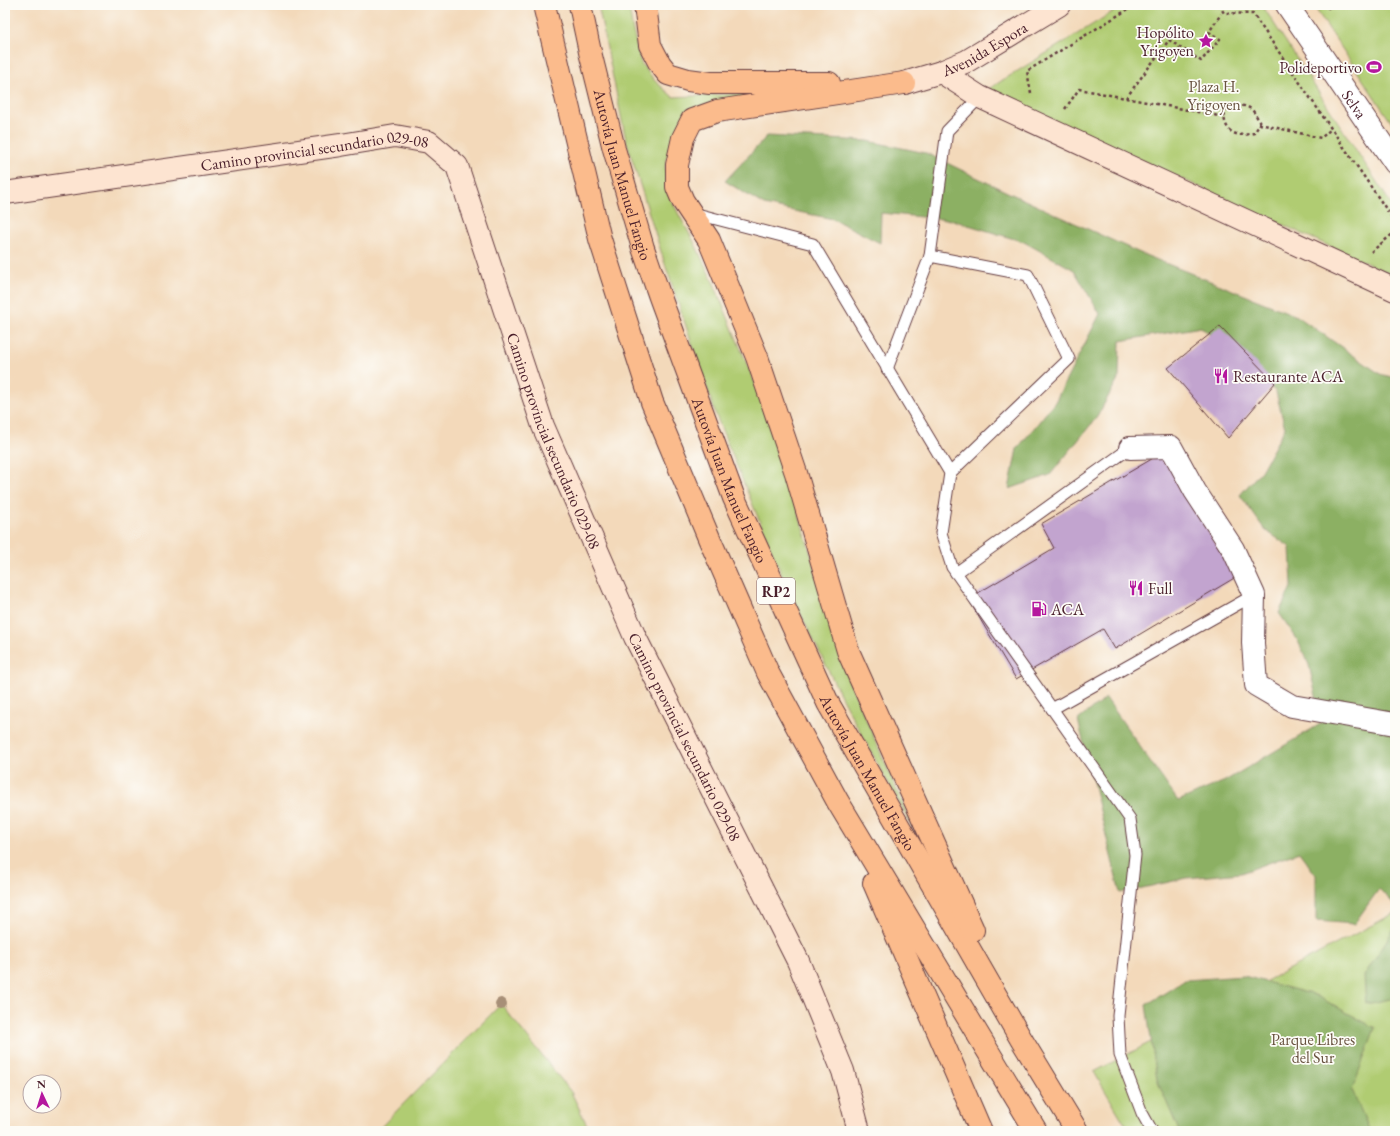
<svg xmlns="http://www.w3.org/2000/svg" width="1400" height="1136" viewBox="0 0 1400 1136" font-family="'EB Garamond',serif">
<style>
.green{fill:#b0cc72;stroke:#7d764e}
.forest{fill:#8cb064;stroke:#6b6848}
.building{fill:#c2a4cf}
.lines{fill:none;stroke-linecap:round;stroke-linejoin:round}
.lane-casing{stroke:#633b40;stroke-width:13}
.street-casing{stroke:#633b40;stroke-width:24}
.secondary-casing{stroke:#633b40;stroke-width:24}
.highway-casing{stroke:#633b40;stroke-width:24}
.path{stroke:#633b40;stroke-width:2.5;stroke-dasharray:3 3;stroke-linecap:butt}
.lane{stroke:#fff;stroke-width:11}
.street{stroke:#fff;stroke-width:22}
.secondary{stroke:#fde4d1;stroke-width:22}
.highway{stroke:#fbbb8c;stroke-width:22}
.tree{fill:#a78f77}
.labels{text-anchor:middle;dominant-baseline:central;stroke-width:3.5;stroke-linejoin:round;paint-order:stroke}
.shield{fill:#fdfcf7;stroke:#806168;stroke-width:1}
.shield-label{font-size:15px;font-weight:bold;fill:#4a1f2b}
.poi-label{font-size:16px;fill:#4a1f2b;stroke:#fdfcf7;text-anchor:start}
.street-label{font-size:16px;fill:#4a1f2b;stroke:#fdfcf7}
.park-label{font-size:16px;fill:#695340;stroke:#fdfcf7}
</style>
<rect width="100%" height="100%" fill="#fdfcf7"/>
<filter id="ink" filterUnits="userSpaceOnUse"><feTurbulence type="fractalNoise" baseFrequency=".025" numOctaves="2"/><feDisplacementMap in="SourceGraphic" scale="8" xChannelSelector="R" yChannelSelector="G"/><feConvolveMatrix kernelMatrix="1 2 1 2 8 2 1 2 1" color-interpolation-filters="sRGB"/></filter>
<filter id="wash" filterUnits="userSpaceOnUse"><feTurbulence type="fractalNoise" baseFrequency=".012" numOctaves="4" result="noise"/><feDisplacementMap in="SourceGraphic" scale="16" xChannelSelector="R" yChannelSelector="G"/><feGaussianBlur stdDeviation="0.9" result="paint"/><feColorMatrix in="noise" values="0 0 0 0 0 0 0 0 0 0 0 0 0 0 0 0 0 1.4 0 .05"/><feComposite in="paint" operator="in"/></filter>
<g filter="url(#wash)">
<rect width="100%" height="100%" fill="#f3d9ba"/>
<g class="green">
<polygon points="598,5 629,5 632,27 641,63 655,81 673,97 796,91 678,128 669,148 665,167 668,193 678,213 694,242 714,284 754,381 784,464 847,676 916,834 843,700 783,578 717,418 664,261 626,140"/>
<polygon points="1124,5 1262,5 1395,210 1395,276 987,90"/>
<polygon points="1313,5 1395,5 1395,129 1395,128"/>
<polygon points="1395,913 1395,1131 1129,1131 1094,1072"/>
<polygon points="501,1004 571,1092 588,1127 592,1131 377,1131"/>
</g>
<g class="forest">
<polygon points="767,136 868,141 926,153 1005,191 1140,253 1297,316 1380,374 1395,378 1395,905 1379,889 1354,924 1316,921 1316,875 1299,852 1241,873 1187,878 1120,893 1078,720 1106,698 1178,801 1225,781 1322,723 1309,665 1297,639 1279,613 1292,585 1290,547 1265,530 1240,495 1261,471 1285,428 1276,392 1201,327 1120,341 1119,377 1097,417 1050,475 1009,489 1017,449 1055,402 1100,314 1074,270 1024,242 952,220 881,213 880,243 833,219 764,205 725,181"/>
<polygon points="1395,927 1395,998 1366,1004 1364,976"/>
<polygon points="1244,976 1315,995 1375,1028 1352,1090 1370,1131 1179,1131 1157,1080 1146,1005 1185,980"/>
</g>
<g id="blocks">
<g class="building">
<polygon points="1325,5 1334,5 1328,9"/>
<polygon points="1220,326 1275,383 1228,438 1168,368"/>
<polygon points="1162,453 1236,577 1115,649 1103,629 1016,679 968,599 1054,548 1041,524"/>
</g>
</g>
</g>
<g filter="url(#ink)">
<use href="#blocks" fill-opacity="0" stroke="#633b40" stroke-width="1"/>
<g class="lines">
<g class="lane-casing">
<g id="lane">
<polyline points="693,213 813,244 950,473 941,533 952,567 1130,819 1135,855 1118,1016 1120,1055 1142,1113 1152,1131"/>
<polyline points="930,256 947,131 980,97"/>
<polyline points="887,369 930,256 1028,275 1069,359 950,473"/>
<polyline points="956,573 1130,448"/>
<polyline points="1052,709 1254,595"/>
</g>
</g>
<g class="street-casing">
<g id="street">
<path id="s1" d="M1287 5 1395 163"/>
<polyline points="1130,448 1171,447 1195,491 1233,549 1254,595 1253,643 1256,685 1292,706 1395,724"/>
</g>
</g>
<g class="secondary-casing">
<g id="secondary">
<polyline points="941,72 980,97 1395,290"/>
<path id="s2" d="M904 83 941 72 967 61 1059 5"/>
<path id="s3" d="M5 193 341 145 395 136 429 142 457 166 543 426 635 637 798 961 843 1071 859 1131"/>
</g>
</g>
<g class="highway-casing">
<g id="highway">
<polyline points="544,5 600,239 652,402 709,538 768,673 838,802 1036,1131"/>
<path id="s4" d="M580 5 590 52 614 149 643 248 660 297 734 498 828 703 1021 1039 1077 1131"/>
<polyline points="645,5 650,45 660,64 668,74 688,80 710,83 829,83"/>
<polyline points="904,83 717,111 692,120 683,138 677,165 677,187 683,201 709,240 757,357 796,473 848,651 973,930"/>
<polyline points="874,883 981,1131"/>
</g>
</g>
<g class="path">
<polyline points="1219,5 1224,13 1253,14 1395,222"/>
<polyline points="1031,93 1027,71 1135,5"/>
<polyline points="1126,98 1169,40 1201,61 1220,39 1209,32 1221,14"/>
<path d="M1065 109 1079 89 1224 117C1227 135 1238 137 1254 133L1260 124 1321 138 1331 129"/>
<path d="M1224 117 1227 109C1246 102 1253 106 1260 124"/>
<polyline points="1371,252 1395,232"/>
</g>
<use href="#lane" class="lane"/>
<use href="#street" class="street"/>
<use href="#secondary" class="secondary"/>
<use href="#highway" class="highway"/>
</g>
<circle class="tree" cx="501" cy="1004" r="6"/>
</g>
<defs>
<g id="sight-bare" transform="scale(1.2)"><path d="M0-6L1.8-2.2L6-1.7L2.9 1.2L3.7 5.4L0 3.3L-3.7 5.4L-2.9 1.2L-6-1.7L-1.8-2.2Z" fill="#b5179e" stroke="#fdfcf7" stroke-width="2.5" paint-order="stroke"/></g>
<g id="stadium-bare" transform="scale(1.2)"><path d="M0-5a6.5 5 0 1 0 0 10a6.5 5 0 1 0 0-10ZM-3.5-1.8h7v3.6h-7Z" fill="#b5179e" stroke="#fdfcf7" stroke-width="2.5" paint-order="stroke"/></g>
<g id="restaurant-bare" transform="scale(1.2)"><path d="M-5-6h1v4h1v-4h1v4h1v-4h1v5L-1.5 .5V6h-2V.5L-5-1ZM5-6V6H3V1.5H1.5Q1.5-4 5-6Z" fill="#b5179e" stroke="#fdfcf7" stroke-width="2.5" paint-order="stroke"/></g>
<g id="fuel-bare" transform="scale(1.2)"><path d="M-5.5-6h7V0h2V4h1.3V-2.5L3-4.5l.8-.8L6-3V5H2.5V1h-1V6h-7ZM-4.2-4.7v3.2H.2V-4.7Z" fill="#b5179e" stroke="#fdfcf7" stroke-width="2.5" paint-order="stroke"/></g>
</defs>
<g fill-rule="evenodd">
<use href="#sight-bare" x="1206" y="41"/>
<use href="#stadium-bare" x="1374" y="67"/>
<use href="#restaurant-bare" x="1221" y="376"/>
<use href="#restaurant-bare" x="1136" y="588"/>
<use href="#fuel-bare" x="1039" y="609"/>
</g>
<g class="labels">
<rect class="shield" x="757" y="578" width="38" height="26" rx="3"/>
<g class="shield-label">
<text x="776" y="591">RP2</text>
</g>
<g class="poi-label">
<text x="1194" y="32" text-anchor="end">Hopólito<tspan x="1194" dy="18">Yrigoyen</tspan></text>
<text x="1362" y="67" text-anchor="end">Polideportivo</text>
<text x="1233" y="376">Restaurante ACA</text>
<text x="1148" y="588">Full</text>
<text x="1051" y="609">ACA</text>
</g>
<g class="street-label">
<text stroke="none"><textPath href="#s2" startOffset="88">Avenida Espora</textPath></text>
<text stroke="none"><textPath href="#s1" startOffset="120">Selva</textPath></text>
<text stroke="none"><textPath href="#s3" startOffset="313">Camino provincial secundario 029-08</textPath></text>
<text stroke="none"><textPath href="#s4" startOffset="175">Autovía Juan Manuel Fangio</textPath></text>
<text stroke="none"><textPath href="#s3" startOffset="757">Camino provincial secundario 029-08</textPath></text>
<text stroke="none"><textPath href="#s4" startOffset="499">Autovía Juan Manuel Fangio</textPath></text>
<text stroke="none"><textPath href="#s3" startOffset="1081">Camino provincial secundario 029-08</textPath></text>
<text stroke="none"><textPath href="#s4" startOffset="823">Autovía Juan Manuel Fangio</textPath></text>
</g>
<g class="park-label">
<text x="1214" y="86">Plaza H.<tspan x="1214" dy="18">Yrigoyen</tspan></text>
<text x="1313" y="1039">Parque Libres<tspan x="1313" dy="18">del Sur</tspan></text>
</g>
</g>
<rect width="1400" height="1136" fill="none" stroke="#fdfcf7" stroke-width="20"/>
<g transform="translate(42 1094) rotate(356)"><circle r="19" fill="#fdfcf7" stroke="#b5a4a5"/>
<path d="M0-3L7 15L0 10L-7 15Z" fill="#b5179e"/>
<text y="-6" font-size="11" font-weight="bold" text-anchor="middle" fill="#4a1f2b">N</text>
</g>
</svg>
